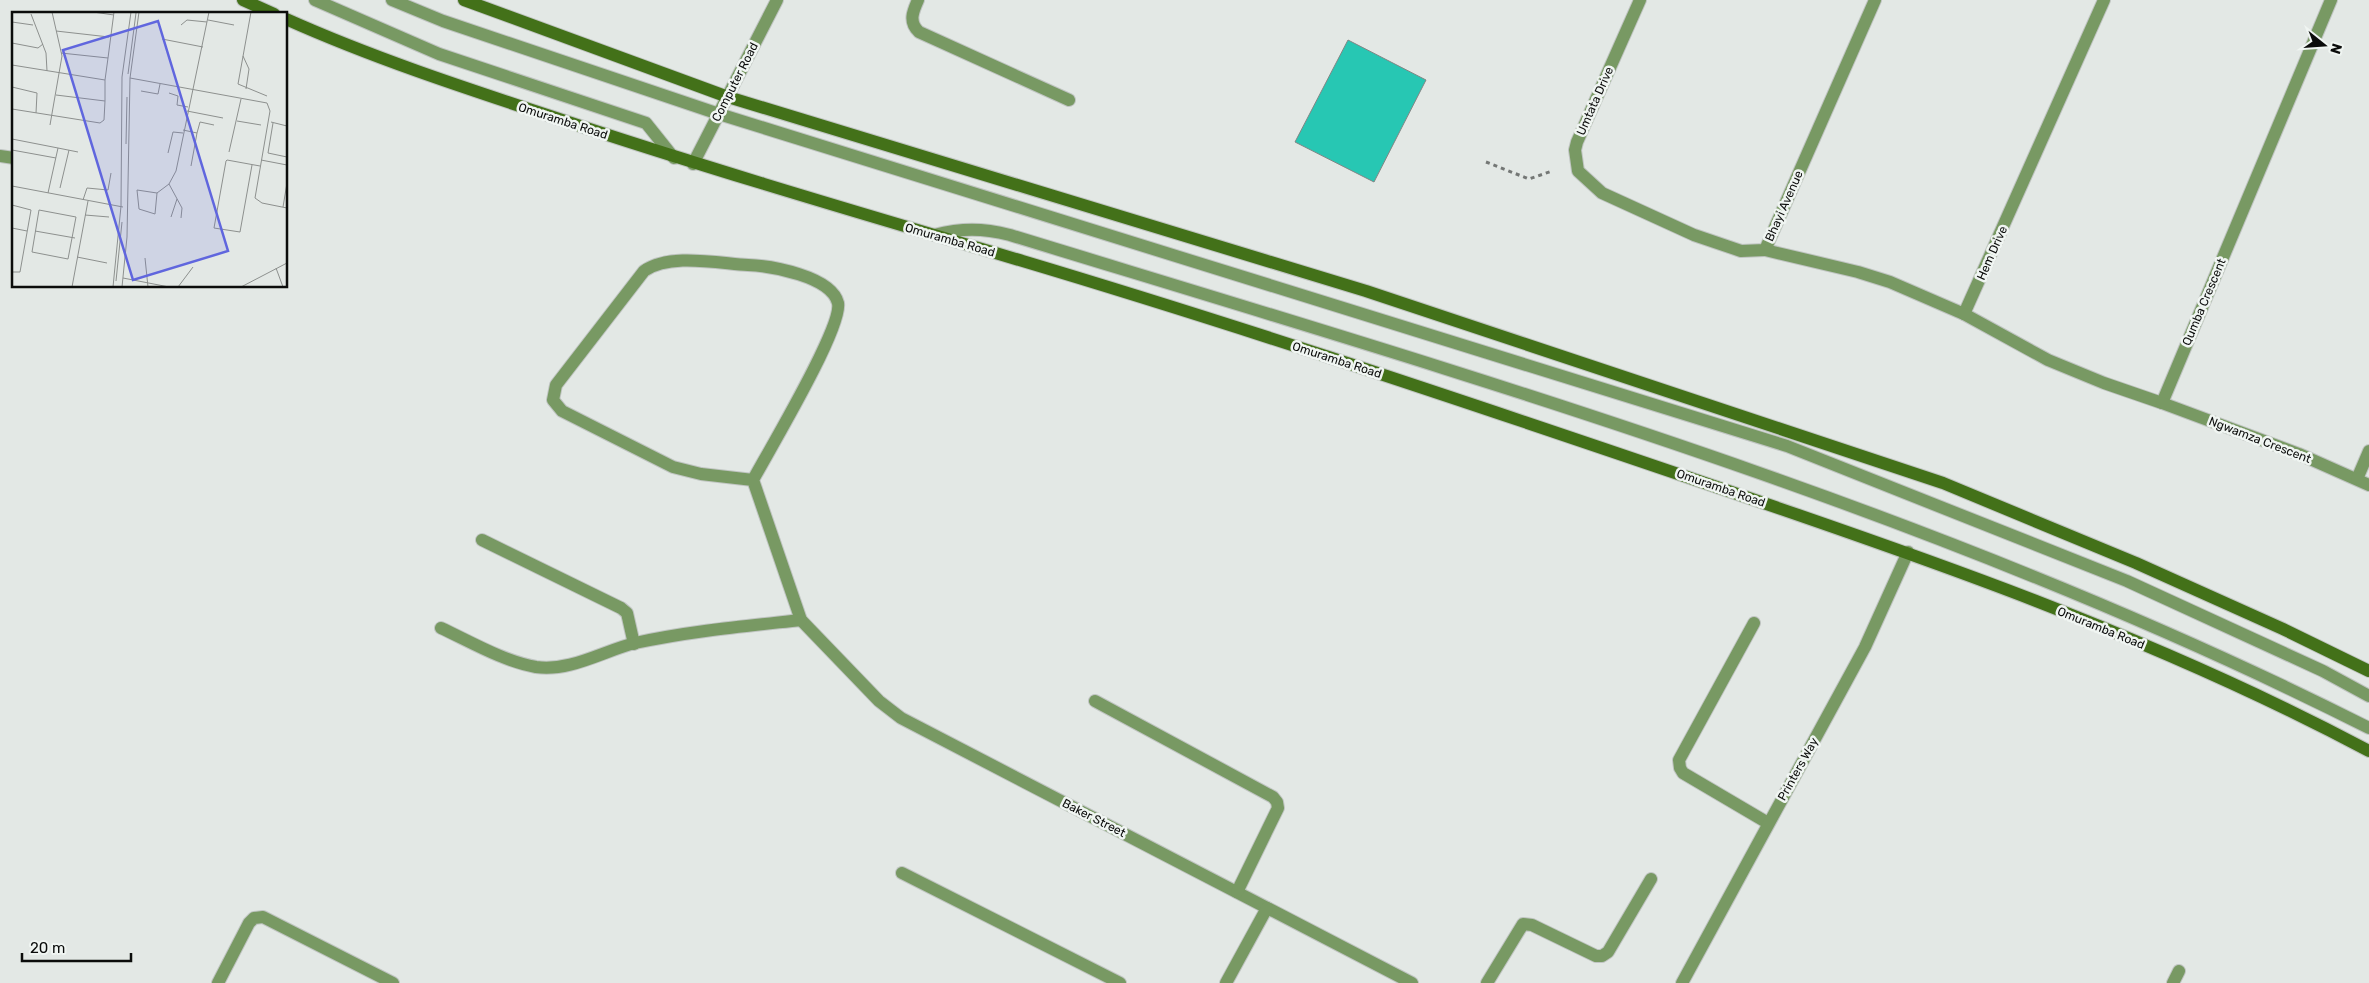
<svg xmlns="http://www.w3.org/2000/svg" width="2369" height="983" viewBox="0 0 2369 983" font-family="Rubik,sans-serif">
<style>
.building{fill:#27c7b3;stroke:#818685}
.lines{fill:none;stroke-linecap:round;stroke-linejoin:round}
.lane-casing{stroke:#c0c5c2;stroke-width:14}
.street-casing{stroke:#c0c5c2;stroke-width:14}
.secondary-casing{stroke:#c0c5c2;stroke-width:14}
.path{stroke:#747775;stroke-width:3;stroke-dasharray:4 4;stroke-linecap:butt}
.lane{stroke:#789963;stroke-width:12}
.street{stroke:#789963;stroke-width:12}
.secondary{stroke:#437119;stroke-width:12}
.labels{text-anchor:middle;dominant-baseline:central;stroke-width:5;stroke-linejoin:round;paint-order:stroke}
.street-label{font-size:12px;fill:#0b0c0b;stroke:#f0f5f2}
.inset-road{fill:none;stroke:#8d908e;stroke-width:1}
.view{fill:#6066de;fill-opacity:0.15;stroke:#6066de;stroke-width:2.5}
.inset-edge{fill:none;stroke:#0b0c0b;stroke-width:2.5}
</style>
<rect width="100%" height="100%" fill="#e3e8e5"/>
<polygon class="building" points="1348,40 1426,80 1374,182 1295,142"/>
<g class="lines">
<g class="lane-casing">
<g id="lane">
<polyline points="315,0 439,54 646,123 674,158"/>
<polyline points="392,0 443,21 719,114 1787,446 2127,581 2323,671 2369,696"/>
<path d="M918 0C913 11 908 22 919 32L1069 100"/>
<polyline points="0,156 14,158"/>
<polyline points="693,164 777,0"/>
<path d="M934 235C962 228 982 228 1010 235 1471 376 1938 510 2369 728"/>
<path d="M753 480 701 474 673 467 562 411 553 400 556 385 644 271C669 253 717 263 748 265 771 266 831 276 838 303 843 327 768 452 753 480L801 620 879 701 901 718 1412 983"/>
<polyline points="482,540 621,608 627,613 634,644"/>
<polyline points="1754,623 1679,760 1680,768 1683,773 1768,823"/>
<path d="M441 628C471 642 503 661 536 667 570 672 603 651 635 643 690 631 746 626 801 620"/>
<polyline points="1095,701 1273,797 1277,802 1278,808 1237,892"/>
<polyline points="902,873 1120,983"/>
<polyline points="218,983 249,923 254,918 263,917 393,983"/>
<polyline points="1226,983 1267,908"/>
<polyline points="1487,983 1523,924 1532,925 1596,956 1602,956 1608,952 1651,879"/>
<polyline points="1682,983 1865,647 1908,552"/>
<polyline points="2173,983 2179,971"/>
</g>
</g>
<g class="street-casing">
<g id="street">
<polyline points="1640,0 1577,142 1575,150 1578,171 1602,193 1694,235 1741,251 1765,250 1875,0"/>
<polyline points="1765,250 1858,272 1890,282 1964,314 2104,0"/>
<polyline points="1964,314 2048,360 2104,383 2162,403 2331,0"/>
<polyline points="2162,403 2299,454 2369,485"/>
<polyline points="2357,479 2369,451"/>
</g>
</g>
<g class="secondary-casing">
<g id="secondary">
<polyline points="243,0 274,14"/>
<polyline points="464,0 728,97 1366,291 1943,483 2136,563 2283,629 2369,671"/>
<path d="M286 19C371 57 459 86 547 115 691 163 836 206 982 249 1220 319 1455 398 1690 478 1921 556 2153 636 2369 751"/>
</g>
</g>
<polyline class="path" points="1486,162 1529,179 1552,171"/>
<use href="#lane" class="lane"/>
<use href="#street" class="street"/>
<use href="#secondary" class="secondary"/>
</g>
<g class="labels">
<g class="street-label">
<text transform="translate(735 82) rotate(-63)">Computer Road</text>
<text transform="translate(1595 101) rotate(-66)">Umtata Drive</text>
<text transform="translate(563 121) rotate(18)">Omuramba Road</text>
<text transform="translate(1784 206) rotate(-66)">Bhayi Avenue</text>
<text transform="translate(950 240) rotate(16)">Omuramba Road</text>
<text transform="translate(1992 253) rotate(-66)">Hem Drive</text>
<text transform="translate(2204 302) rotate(-67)">Qumba Crescent</text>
<text transform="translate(1337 360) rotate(18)">Omuramba Road</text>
<text transform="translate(2260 440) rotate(21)">Ngwamza Crescent</text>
<text transform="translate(1721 488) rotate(19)">Omuramba Road</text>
<text transform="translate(2101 628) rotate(22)">Omuramba Road</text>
<text transform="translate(1798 769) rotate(-61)">Printers Way</text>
<text transform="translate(1094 818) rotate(27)">Baker Street</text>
</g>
</g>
<g transform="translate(12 12)">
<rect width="275" height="275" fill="#e3e8e5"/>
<path class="inset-road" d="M81 0 102 3M239 0 226 72 255 84M19 2 34 41 35 59M196 8 222 13M0 10 21 13M169 13 175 8 195 10M44 19 97 25M150 27 191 35M0 31 26 36 31 32M49 41 96 46 93 68M231 44 237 57 234 77M96 46 102 0M0 53 93 68V89M116 62 124 1M118 66 255 91 258 99 243 186M0 75 25 81 24 101M129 79 146 82 148 72M157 81 166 84 165 93 176 95M0 97 88 111 92 108 93 89 44 83M175 99 211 106M225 109 249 113M259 110 275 114M261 111 256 141 275 145M38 113 50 44 40 0M171 118 185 121 179 154M185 121 188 110 202 113M0 127 46 136 36 181M114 132 115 85M46 136 66 140M0 138 44 146M217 140 229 87M156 141 161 120 171 121M249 148 275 153M240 153 228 220 202 216 214 149 215 148 248 154M157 172 170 196 169 206M0 174 111 195M48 176 57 138M145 181 143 202 127 197 125 178 145 181 157 172 164 159 197 0M243 186 250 191 275 196M71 188 75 176 96 178 99 161M0 193 19 198 8 260H0M271 195 275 171M27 198 64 205 56 247 20 240ZM73 203 97 205M159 205 165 187M0 216 15 219M23 219 63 226M65 245 95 251M133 246 136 275M264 256 271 275M111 266 157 275M104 269 110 210M60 275 76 189M101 275 109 194 110 65 119 0M110 275 115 225 118 66 127 0M166 275 181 255M229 275 275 251"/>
<path class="view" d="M146 9 216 239 121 268 51 38Z"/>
<rect width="275" height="275" class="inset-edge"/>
</g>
<g transform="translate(2324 45) rotate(107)" stroke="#f0f5f2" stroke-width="4" paint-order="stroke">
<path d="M0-4L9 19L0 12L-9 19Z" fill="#0b0c0b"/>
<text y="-8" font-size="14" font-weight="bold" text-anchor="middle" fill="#0b0c0b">N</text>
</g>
<path d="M22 953v8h109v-8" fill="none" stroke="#0b0c0b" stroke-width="2.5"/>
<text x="30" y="953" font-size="15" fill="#0b0c0b" stroke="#f0f5f2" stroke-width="4" paint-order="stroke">20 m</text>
</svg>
